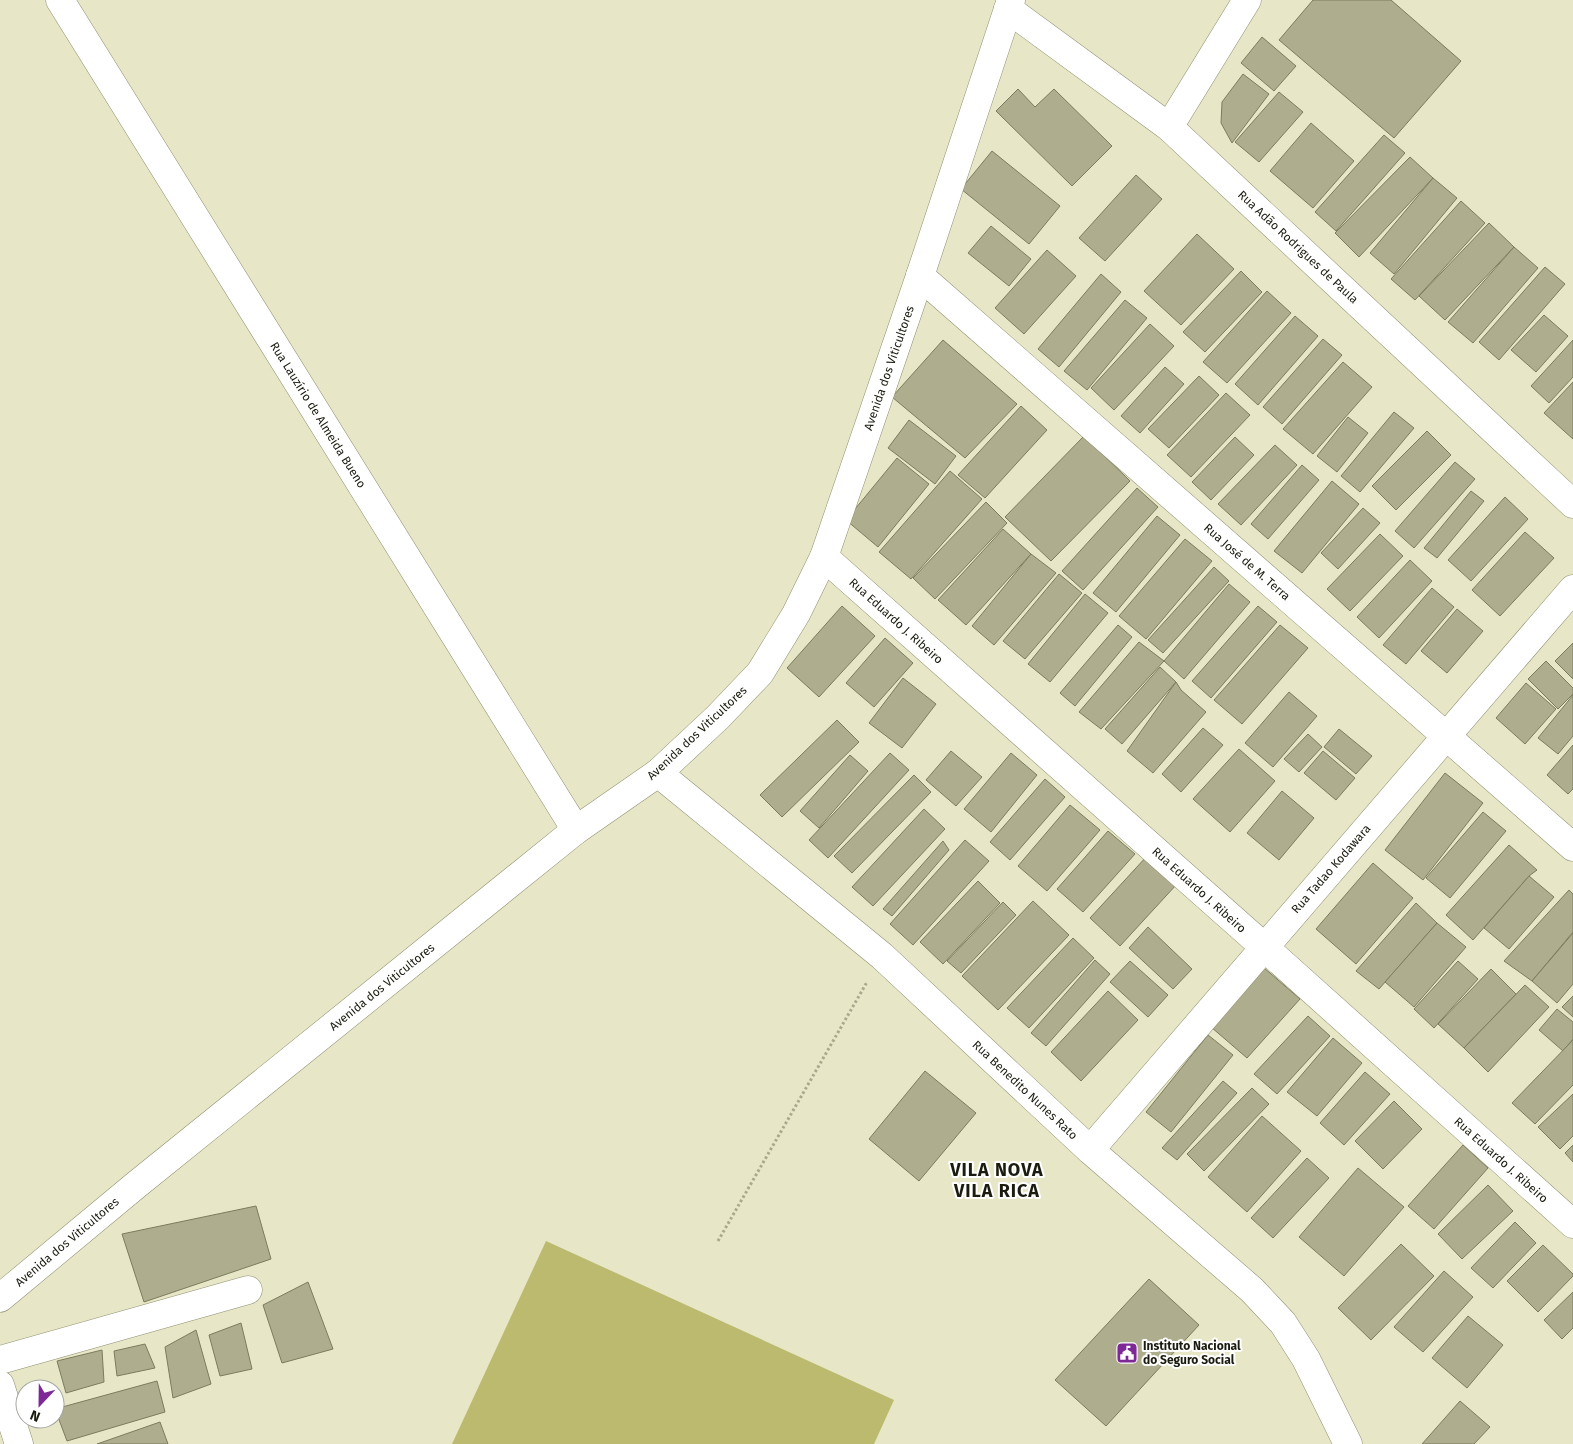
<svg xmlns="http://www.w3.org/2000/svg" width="1573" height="1444" viewBox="0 0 1573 1444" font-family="'Fira Sans',sans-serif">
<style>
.green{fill:#bcba6e}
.building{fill:#aeae8f;stroke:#7b7b5e}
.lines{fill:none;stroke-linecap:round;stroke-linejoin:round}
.street-casing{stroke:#909072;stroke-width:29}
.secondary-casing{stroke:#909072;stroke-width:29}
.path{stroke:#a8a88e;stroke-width:3;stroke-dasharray:2.5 2.5;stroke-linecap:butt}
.street{stroke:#fff;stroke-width:28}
.secondary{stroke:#fff;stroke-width:28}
.labels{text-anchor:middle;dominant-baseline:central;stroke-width:4;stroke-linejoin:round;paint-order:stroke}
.street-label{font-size:12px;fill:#1c1b10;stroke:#fff}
.poi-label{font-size:12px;font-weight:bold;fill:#1c1b10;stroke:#fff;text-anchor:start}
.district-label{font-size:18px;font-weight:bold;letter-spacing:1px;fill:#1c1b10;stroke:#fff}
</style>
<rect width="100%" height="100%" fill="#e7e7c7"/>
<polygon class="green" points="546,1241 894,1400 874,1444 452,1444"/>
<g class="building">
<polygon points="1313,0 1391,0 1461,61 1394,138 1279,40"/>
<polygon points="1262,37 1296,66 1274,91 1241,63"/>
<polygon points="1243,74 1269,94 1232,143 1221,123 1222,102"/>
<polygon points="1018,89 1035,107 1054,89 1112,146 1072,186 996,111"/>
<polygon points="1279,92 1303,112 1259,162 1235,142"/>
<polygon points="1311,123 1354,161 1313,208 1270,171"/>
<polygon points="1384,135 1405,153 1336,231 1315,212"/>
<polygon points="992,151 1060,206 1029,244 961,189"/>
<polygon points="1410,157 1433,178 1359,257 1335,233"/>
<polygon points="1136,175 1162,199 1105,261 1079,238"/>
<polygon points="1433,178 1457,198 1394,274 1370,253"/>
<polygon points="1461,201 1485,223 1415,300 1391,279"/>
<polygon points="1489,223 1514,247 1445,320 1419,296"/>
<polygon points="991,226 1031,259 1009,286 968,253"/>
<polygon points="1197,234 1234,269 1181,325 1144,291"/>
<polygon points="1514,247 1538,268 1473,343 1448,322"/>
<polygon points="1047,250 1076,276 1024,334 995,308"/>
<polygon points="1545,267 1565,284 1499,360 1479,342"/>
<polygon points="1241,271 1262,292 1205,352 1183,332"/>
<polygon points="1101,274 1121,292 1059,367 1038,349"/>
<polygon points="1267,291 1291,313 1227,383 1203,362"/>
<polygon points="1125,300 1147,318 1087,390 1064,371"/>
<polygon points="1544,315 1568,336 1536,372 1511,350"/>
<polygon points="1295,316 1318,336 1258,405 1235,384"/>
<polygon points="1150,324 1174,346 1114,410 1091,388"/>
<polygon points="1323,339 1342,355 1282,424 1263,407"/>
<polygon points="943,340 1017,404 965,458 892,397"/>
<polygon points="1573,340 1573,377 1549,403 1531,386"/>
<polygon points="1343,362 1372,387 1313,454 1283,429"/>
<polygon points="1165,367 1184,384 1140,433 1121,416"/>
<polygon points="1199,376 1219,395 1169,448 1148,429"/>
<polygon points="1573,382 1573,439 1544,413"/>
<polygon points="1226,393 1250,415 1191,477 1167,455"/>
<polygon points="1021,406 1047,430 985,498 958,475"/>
<polygon points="1394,412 1414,428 1360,492 1341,476"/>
<polygon points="1348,417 1368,433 1337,472 1317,456"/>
<polygon points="909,420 956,456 935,484 888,448"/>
<polygon points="1427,431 1451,455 1396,510 1372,486"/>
<polygon points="1084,436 1130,481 1051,561 1005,517"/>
<polygon points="1235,437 1254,455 1211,500 1192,482"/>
<polygon points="1275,445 1297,465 1241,525 1218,504"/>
<polygon points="897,458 929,484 878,547 846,520"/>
<polygon points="1455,462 1475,479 1414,548 1395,531"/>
<polygon points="1302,465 1319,480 1268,539 1251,524"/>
<polygon points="950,471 982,499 911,579 879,552"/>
<polygon points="1332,481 1359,504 1302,573 1274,551"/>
<polygon points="1137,488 1158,507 1083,590 1062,571"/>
<polygon points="1471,491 1484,501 1437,558 1424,548"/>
<polygon points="1505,497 1528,519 1471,581 1448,560"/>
<polygon points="986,502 1007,523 935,599 913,578"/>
<polygon points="1363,508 1380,523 1338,569 1321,553"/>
<polygon points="1157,516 1180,535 1116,612 1093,593"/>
<polygon points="1003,529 1031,554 966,625 938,600"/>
<polygon points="1525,532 1554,558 1500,616 1472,590"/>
<polygon points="1380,534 1403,556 1350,611 1327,589"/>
<polygon points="1185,539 1212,561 1146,639 1119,616"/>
<polygon points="1031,554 1056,573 994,645 972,626"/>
<polygon points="1410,560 1432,581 1379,638 1357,617"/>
<polygon points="1214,567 1229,581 1163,653 1148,640"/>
<polygon points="1059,574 1082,593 1025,659 1003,641"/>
<polygon points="1229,584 1250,602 1184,679 1164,661"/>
<polygon points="1432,588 1454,607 1406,664 1383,645"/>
<polygon points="1085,594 1108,613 1050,682 1028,664"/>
<polygon points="842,606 875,636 819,697 787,668"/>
<polygon points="1258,606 1277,622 1211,698 1192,681"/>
<polygon points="1457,609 1483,631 1447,673 1421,651"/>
<polygon points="1118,625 1132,637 1075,706 1060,693"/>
<polygon points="1280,625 1308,648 1242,724 1214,700"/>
<polygon points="885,638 913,663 874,707 846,683"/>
<polygon points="1139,642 1164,661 1101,729 1079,712"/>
<polygon points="1573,643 1573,679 1555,661"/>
<polygon points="1546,661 1573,688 1573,694 1558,709 1528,679"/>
<polygon points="1160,667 1176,682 1122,744 1105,729"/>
<polygon points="903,678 936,704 902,748 869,723"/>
<polygon points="1176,682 1181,690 1206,712 1153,773 1127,751"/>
<polygon points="1526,683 1556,709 1525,744 1496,718"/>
<polygon points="1289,692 1317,716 1273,767 1245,743"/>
<polygon points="1573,695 1573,736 1558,754 1538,738"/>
<polygon points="837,720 859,742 782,817 760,795"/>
<polygon points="1203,728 1223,745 1181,792 1162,774"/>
<polygon points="1339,729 1372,756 1356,774 1324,747"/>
<polygon points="1308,734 1322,747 1299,772 1284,759"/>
<polygon points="1573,745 1573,789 1568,794 1547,775"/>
<polygon points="1239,749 1275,781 1230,832 1193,799"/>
<polygon points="951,751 982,777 956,806 926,780"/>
<polygon points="1323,751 1355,778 1336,800 1304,773"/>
<polygon points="890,753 909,770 828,858 809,840"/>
<polygon points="1011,753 1037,775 991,832 964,809"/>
<polygon points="850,755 868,771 819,828 800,811"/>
<polygon points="1445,773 1483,803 1423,880 1385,850"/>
<polygon points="914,775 931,792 852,873 834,856"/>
<polygon points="1045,779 1065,797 1010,860 990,842"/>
<polygon points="1282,791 1314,818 1279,860 1247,833"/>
<polygon points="1070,805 1100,830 1047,891 1018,866"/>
<polygon points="924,809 945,829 873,906 852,887"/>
<polygon points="1483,812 1506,831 1450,898 1426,878"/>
<polygon points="1108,831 1135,854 1083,912 1057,889"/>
<polygon points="965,840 989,861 913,945 890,924"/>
<polygon points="943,841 949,850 892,916 883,909"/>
<polygon points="1509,845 1537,870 1529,876 1473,940 1446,915"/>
<polygon points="1147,856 1177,884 1120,946 1090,918"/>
<polygon points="1373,863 1413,898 1356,964 1316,929"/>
<polygon points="1529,876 1554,897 1509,949 1484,928"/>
<polygon points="978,881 1000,903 943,964 920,942"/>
<polygon points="1569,890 1573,894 1573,932 1532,981 1504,961"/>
<polygon points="1033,901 1069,935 998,1010 962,976"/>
<polygon points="1003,902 1016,915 961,973 947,961"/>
<polygon points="1416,903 1437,923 1379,989 1356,971"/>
<polygon points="1437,923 1466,947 1414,1007 1385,982"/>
<polygon points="1148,927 1192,969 1173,989 1129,948"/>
<polygon points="1573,933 1573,984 1557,1003 1532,981"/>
<polygon points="1073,938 1094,958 1029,1028 1007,1008"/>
<polygon points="1095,960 1110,974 1046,1046 1031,1033"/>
<polygon points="1130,961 1168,995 1148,1017 1110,982"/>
<polygon points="1458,961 1478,979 1434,1028 1414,1009"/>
<polygon points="1263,967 1300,999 1247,1058 1211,1027"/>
<polygon points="1491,969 1516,994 1464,1048 1438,1024"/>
<polygon points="1525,985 1549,1007 1488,1072 1464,1048"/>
<polygon points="1108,991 1138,1020 1081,1081 1051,1052"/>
<polygon points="1573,996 1573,1017 1562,1007"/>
<polygon points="1557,1009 1573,1022 1573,1039 1563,1051 1539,1030"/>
<polygon points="1308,1016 1330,1036 1277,1094 1254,1074"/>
<polygon points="1208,1035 1233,1055 1171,1132 1146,1112"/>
<polygon points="1333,1038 1362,1063 1317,1116 1287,1092"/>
<polygon points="1573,1040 1573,1085 1535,1124 1512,1103"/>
<polygon points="925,1071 976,1113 919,1181 869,1139"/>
<polygon points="1365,1072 1390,1094 1344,1145 1320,1123"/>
<polygon points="1223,1081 1237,1093 1177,1160 1162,1148"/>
<polygon points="1252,1088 1269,1104 1204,1171 1187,1154"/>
<polygon points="1573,1094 1573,1136 1560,1149 1538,1127"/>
<polygon points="1394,1101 1422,1129 1383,1169 1355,1141"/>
<polygon points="1262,1116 1301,1151 1247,1212 1208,1177"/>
<polygon points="1463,1145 1488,1168 1434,1229 1408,1206"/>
<polygon points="1573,1145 1573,1162 1565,1153"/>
<polygon points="1307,1158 1329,1178 1273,1238 1251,1218"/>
<polygon points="1358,1168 1404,1207 1344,1276 1299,1237"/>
<polygon points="1488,1185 1513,1211 1462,1259 1438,1234"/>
<polygon points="256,1206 271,1259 144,1302 122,1234"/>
<polygon points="1515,1222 1536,1243 1493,1288 1471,1268"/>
<polygon points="1401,1244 1434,1276 1371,1340 1338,1308"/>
<polygon points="1543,1245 1573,1274 1573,1276 1538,1312 1507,1281"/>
<polygon points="1444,1271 1473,1297 1423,1352 1394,1327"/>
<polygon points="1149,1279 1199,1325 1106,1426 1055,1380"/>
<polygon points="308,1282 333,1349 282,1363 263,1305"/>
<polygon points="1573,1292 1573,1328 1562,1339 1544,1320"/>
<polygon points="1468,1316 1503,1345 1467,1388 1432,1358"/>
<polygon points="241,1323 252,1369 220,1376 209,1335"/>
<polygon points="196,1330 211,1384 173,1398 165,1347"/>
<polygon points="145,1344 155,1368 117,1376 114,1351"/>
<polygon points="102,1350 104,1382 66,1393 57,1361"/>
<polygon points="157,1381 165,1412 67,1441 55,1409"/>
<polygon points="1460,1401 1490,1427 1474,1444 1422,1444"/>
<polygon points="160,1422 168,1444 97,1444"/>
</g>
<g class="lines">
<g class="street-casing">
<g id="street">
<polyline points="60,0 576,830"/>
<polyline points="1008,9 1169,127 1573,504"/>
<polyline points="1169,127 1247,0"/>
<polyline points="920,276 1573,847"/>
<polyline points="824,557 1263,946 1573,1224"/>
<polyline points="658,773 882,956 1090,1150 1252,1290 1283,1323 1306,1359 1348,1444"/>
<polyline points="1090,1150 1573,589"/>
<polyline points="0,1360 248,1290"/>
</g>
</g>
<g class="secondary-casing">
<g id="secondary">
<polyline points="0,1298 136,1185 576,830 658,773 718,717 760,673 796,614 824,557 920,276 1011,0"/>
<polyline points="0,1385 19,1444"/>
</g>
</g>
<polyline class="path" points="718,1241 867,982"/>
<use href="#street" class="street"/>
<use href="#secondary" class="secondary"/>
</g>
<defs>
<g id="civic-square" transform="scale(1.125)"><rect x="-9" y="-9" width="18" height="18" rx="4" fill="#7e2897" stroke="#fff"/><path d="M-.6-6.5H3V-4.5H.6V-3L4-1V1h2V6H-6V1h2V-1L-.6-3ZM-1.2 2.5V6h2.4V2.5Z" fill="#fff"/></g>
</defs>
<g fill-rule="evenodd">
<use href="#civic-square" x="1127" y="1353"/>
</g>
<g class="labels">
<g class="street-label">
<text transform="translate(1298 247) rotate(43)">Rua Adão Rodrigues de Paula</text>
<text transform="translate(889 368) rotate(-71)">Avenida dos Viticultores</text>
<text transform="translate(318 415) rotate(58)">Rua Lauzírio de Almeida Bueno</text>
<text transform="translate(1247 562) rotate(41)">Rua José de M. Terra</text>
<text transform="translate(896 621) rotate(42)">Rua Eduardo J. Ribeiro</text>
<text transform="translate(697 733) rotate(-43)">Avenida dos Viticultores</text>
<text transform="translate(1331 869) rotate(-49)">Rua Tadao Kodawara</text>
<text transform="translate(1199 890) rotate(42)">Rua Eduardo J. Ribeiro</text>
<text transform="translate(382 987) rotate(-39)">Avenida dos Viticultores</text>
<text transform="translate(1025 1090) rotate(43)">Rua Benedito Nunes Rato</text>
<text transform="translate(1501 1160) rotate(42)">Rua Eduardo J. Ribeiro</text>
<text transform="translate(67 1242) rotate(-40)">Avenida dos Viticultores</text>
</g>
<g class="poi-label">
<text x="1143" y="1346">Instituto Nacional<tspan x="1143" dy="14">do Seguro Social</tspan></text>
</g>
<g class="district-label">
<text x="997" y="1170">VILA NOVA<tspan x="997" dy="21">VILA RICA</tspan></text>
</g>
</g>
<g transform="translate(40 1404) rotate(202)"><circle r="24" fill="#ffffff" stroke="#a4a49f"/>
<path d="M0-4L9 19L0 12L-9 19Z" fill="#7e2897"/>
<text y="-8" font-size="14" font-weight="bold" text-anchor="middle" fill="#1c1b10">N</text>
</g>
</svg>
